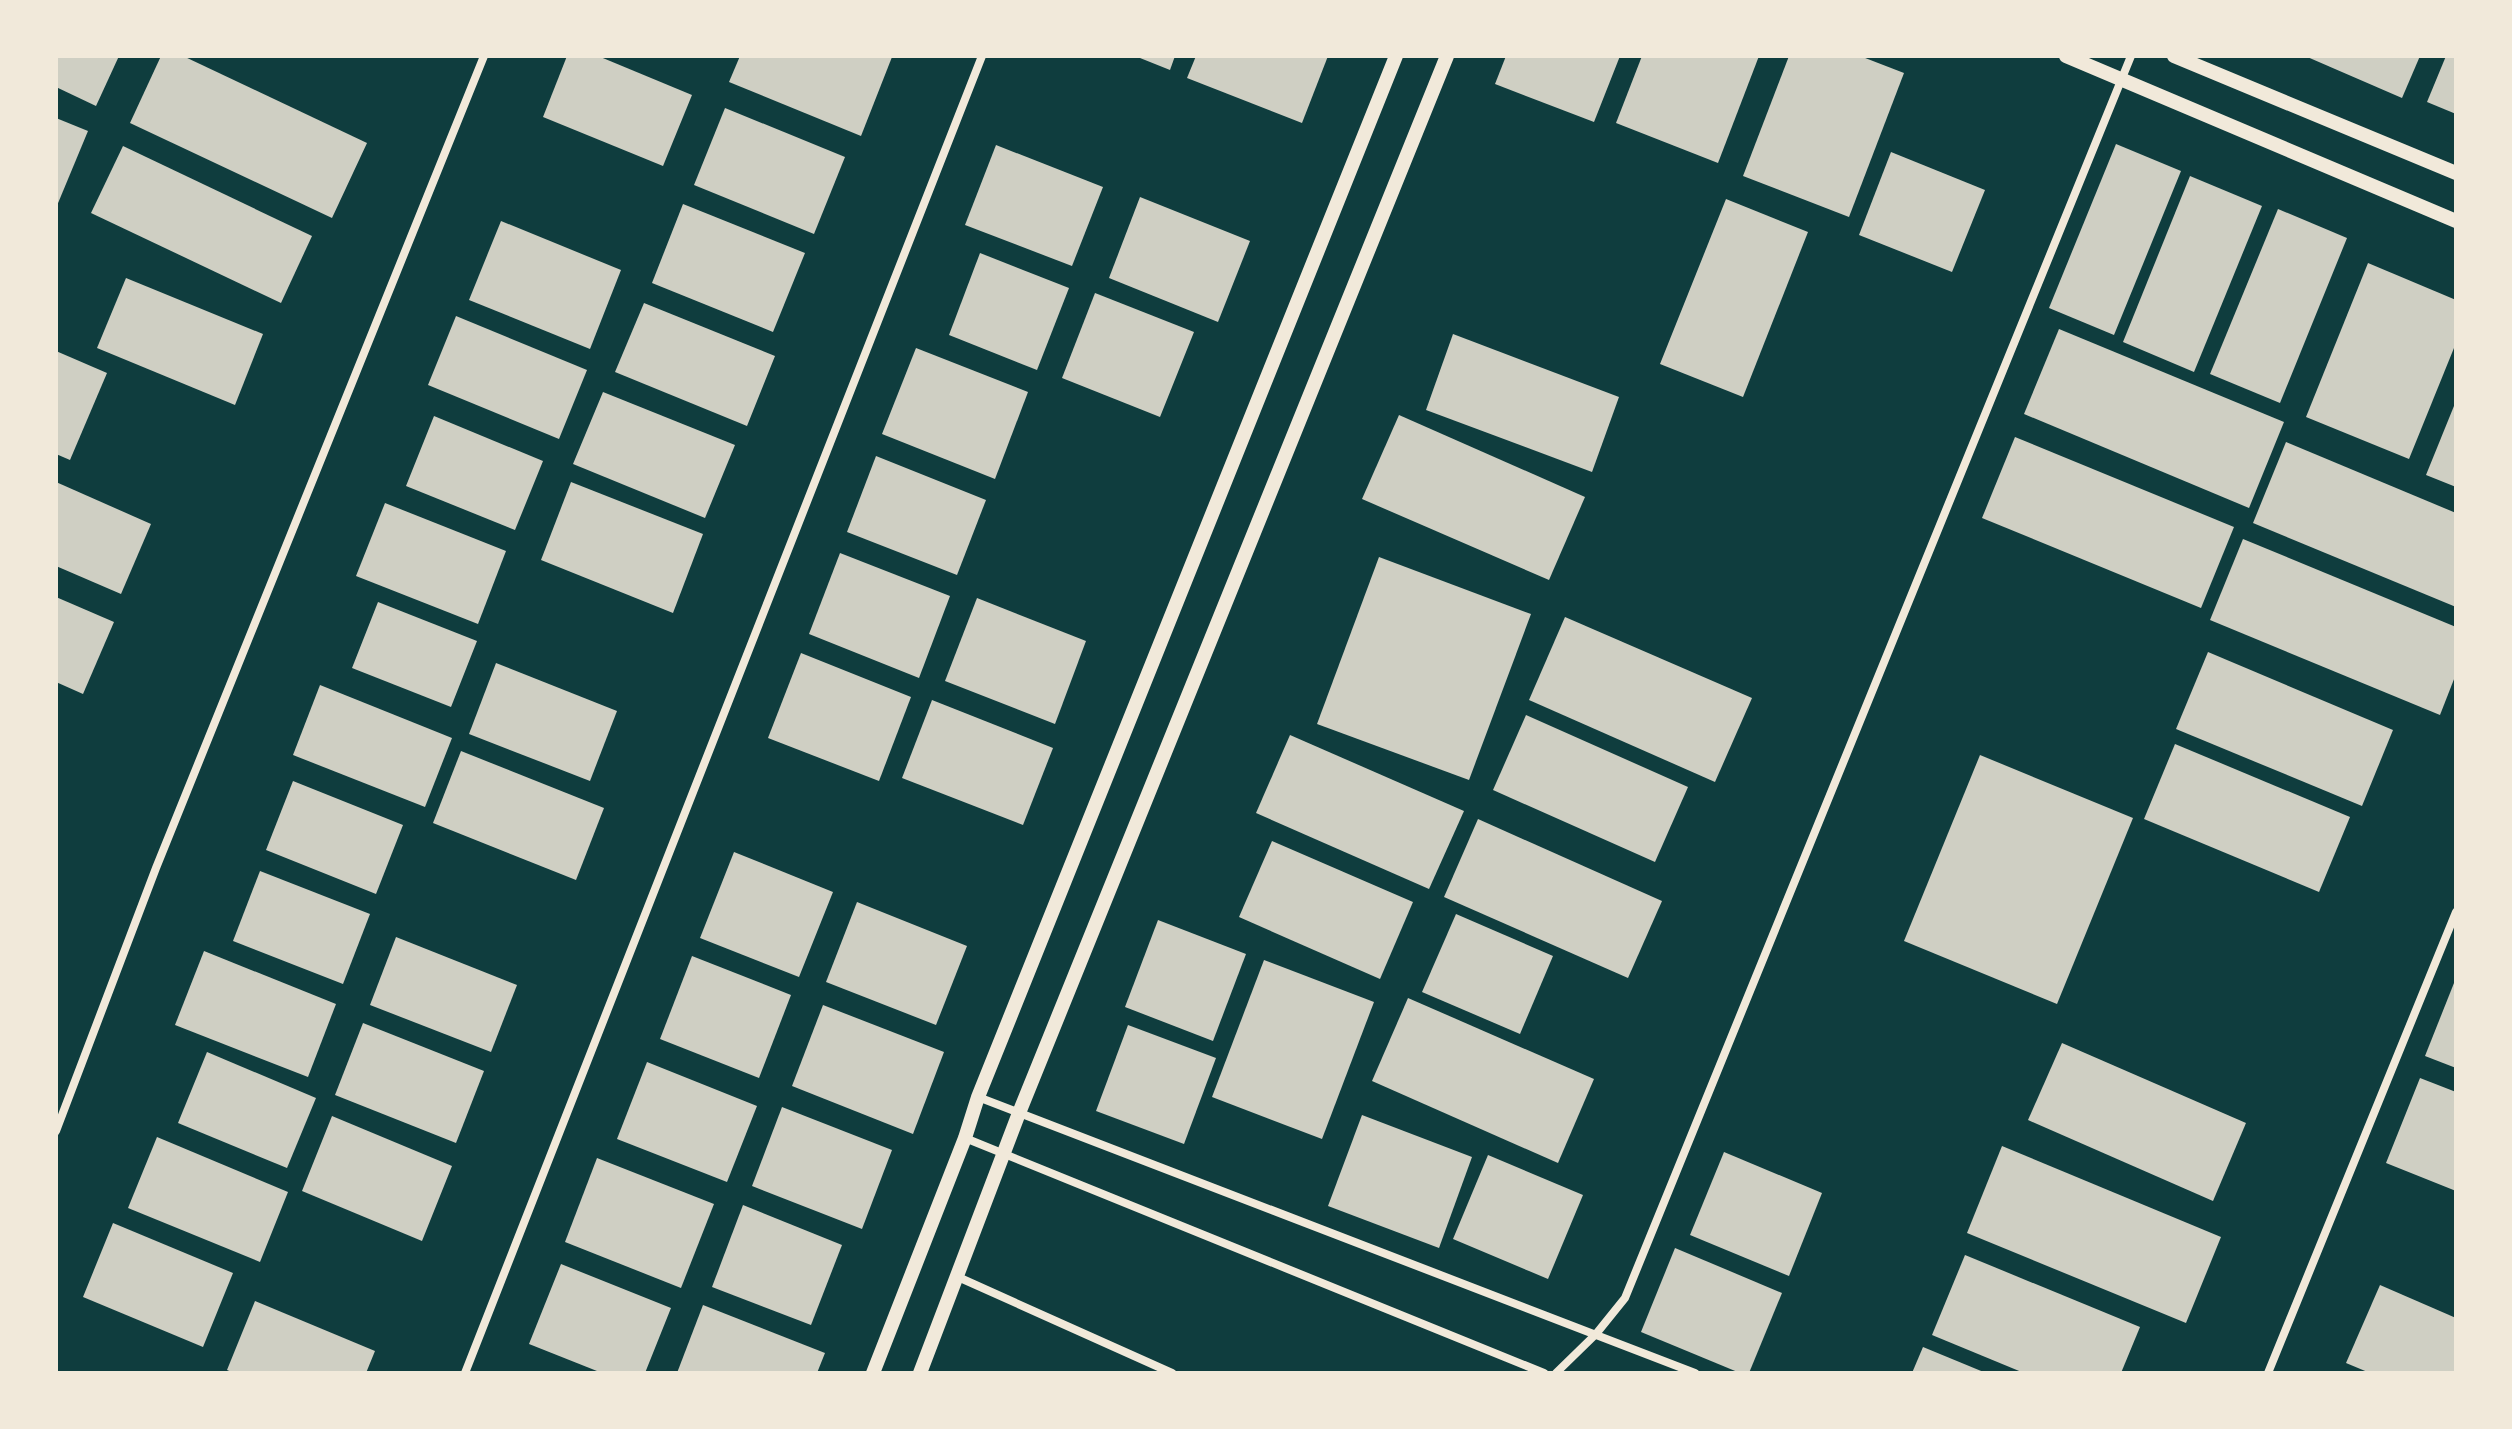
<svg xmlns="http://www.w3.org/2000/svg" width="2512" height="1429" viewBox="0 0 2512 1429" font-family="'Roboto Serif',serif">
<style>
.building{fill:#cfcfc3}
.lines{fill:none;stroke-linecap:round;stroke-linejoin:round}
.minor{stroke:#f1e9da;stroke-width:8}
.tertiary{stroke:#f1e9da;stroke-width:14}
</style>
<rect width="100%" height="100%" fill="#0f3d3e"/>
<g class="building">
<polygon points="56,56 119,56 96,106 56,87"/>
<polygon points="161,56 183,56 367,143 332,218 130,123"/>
<polygon points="567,56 598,56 692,95 663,166 543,117"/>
<polygon points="740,56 889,56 892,57 861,136 729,82"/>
<polygon points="1135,56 1175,56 1170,70"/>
<polygon points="1196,56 1328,56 1302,123 1187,78"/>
<polygon points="1506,56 1620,56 1594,122 1495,84"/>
<polygon points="1642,56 1759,56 1718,163 1616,123"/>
<polygon points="1789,56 1860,56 1904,73 1849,217 1743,176"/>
<polygon points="2305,56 2420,56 2402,98"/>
<polygon points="2446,56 2456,56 2456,114 2427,102"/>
<polygon points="725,108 845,157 814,234 694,185"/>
<polygon points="56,118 88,131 56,208"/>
<polygon points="2116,144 2181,171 2114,335 2049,308"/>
<polygon points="996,145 1103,187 1072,266 965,225"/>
<polygon points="123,146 312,236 281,303 91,213"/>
<polygon points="1891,152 1985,190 1952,272 1859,235"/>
<polygon points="2190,176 2262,206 2194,372 2123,342"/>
<polygon points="1140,197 1250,241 1218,322 1109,278"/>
<polygon points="1726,199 1808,232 1743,397 1660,364"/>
<polygon points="683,204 805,253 773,332 652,283"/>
<polygon points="2278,209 2347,238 2280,403 2210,374"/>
<polygon points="501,221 621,270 590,349 469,300"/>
<polygon points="980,253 1069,288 1037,370 949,335"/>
<polygon points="2368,263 2456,300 2456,343 2409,459 2306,417"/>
<polygon points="126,278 263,334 235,405 97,348"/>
<polygon points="1095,293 1194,332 1160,417 1062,378"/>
<polygon points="644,303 775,356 747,426 615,372"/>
<polygon points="456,316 587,370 559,439 428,385"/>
<polygon points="2059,329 2284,422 2249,508 2024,414"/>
<polygon points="1453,334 1619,397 1592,472 1426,410"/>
<polygon points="916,348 1028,392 995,479 882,434"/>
<polygon points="56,351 107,373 70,460 56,454"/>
<polygon points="603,392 735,445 705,518 573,464"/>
<polygon points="2456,401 2456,487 2426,475"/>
<polygon points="1399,415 1585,497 1549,580 1362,499"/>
<polygon points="434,416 543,461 515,530 406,486"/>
<polygon points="2015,437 2234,527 2201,608 1982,518"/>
<polygon points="2286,442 2456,513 2456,607 2253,523"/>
<polygon points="876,456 986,500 957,575 847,532"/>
<polygon points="56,482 151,524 121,594 56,566"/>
<polygon points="571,482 703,534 673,613 541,560"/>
<polygon points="385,503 506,551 478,624 356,576"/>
<polygon points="2243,539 2456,627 2456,674 2440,715 2210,620"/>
<polygon points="840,553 950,596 919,678 809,634"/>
<polygon points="1379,557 1531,614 1469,780 1317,724"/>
<polygon points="56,597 114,622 83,694 56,682"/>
<polygon points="977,598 1086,641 1055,724 945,681"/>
<polygon points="378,602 477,641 451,707 352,668"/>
<polygon points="1565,617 1752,698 1715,782 1529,700"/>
<polygon points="2208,652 2393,730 2362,806 2176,729"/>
<polygon points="801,653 911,697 879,781 768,738"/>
<polygon points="496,663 617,711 590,781 469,734"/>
<polygon points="320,685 452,738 425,807 293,755"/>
<polygon points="932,700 1053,748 1023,825 902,778"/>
<polygon points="1526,715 1688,787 1655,862 1493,790"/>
<polygon points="1290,735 1464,811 1429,889 1256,813"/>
<polygon points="2175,744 2350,817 2319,892 2144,819"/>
<polygon points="461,751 604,808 576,880 433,823"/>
<polygon points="1980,755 2133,818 2057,1004 1904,941"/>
<polygon points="293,781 403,825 376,894 266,850"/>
<polygon points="1478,819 1662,901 1628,978 1444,897"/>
<polygon points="1272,841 1413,902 1380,979 1239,917"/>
<polygon points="734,852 833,892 799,977 700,938"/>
<polygon points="260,871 370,914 343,984 233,941"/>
<polygon points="857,902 967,946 936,1025 826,982"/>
<polygon points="1456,914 1553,956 1520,1034 1422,992"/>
<polygon points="1158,920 1246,954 1213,1041 1125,1007"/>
<polygon points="396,937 517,985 491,1052 370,1005"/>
<polygon points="204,951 336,1004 308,1077 175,1025"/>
<polygon points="692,956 791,995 759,1078 660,1039"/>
<polygon points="1264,960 1374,1002 1322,1139 1212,1097"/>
<polygon points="2456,978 2456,1068 2425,1056"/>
<polygon points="1408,998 1594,1079 1558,1163 1372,1081"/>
<polygon points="823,1005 944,1052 913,1134 792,1086"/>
<polygon points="363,1023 484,1071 456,1143 335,1095"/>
<polygon points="1128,1025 1216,1058 1184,1144 1096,1111"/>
<polygon points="2062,1043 2246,1123 2213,1201 2028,1120"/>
<polygon points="207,1052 316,1098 287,1168 178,1123"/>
<polygon points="647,1062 757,1106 727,1182 617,1139"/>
<polygon points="2420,1078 2456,1092 2456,1191 2386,1163"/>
<polygon points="782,1107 892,1150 862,1229 752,1186"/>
<polygon points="1362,1115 1472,1157 1439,1248 1328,1206"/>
<polygon points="332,1116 452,1166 422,1241 302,1191"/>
<polygon points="157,1137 288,1192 260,1262 128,1208"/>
<polygon points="2002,1146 2221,1237 2186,1323 1967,1233"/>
<polygon points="1724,1152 1822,1193 1789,1276 1690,1235"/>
<polygon points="1488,1155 1583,1195 1548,1279 1453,1239"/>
<polygon points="597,1158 714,1204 681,1288 565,1242"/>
<polygon points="743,1205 842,1245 811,1325 712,1287"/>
<polygon points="113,1223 233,1273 203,1347 83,1297"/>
<polygon points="1675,1248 1782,1293 1749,1373 1740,1373 1641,1332"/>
<polygon points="1965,1255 2140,1327 2121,1373 2024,1373 1932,1335"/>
<polygon points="561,1264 671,1308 645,1373 602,1373 529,1344"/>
<polygon points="2380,1285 2456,1318 2456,1373 2370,1373 2346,1363"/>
<polygon points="255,1301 375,1351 366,1373 234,1373 227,1370"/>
<polygon points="703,1305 825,1353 817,1373 677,1373"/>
<polygon points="1923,1347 1986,1373 1912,1373"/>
</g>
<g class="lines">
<g class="minor">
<polyline points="978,1097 1695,1373"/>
<polyline points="56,1131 156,868 484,56"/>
<polyline points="965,1138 1544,1373"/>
<polyline points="958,1277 1172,1373"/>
<polyline points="465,1373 982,56"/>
<polyline points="1556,1373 1596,1334 1625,1298 2131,56"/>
<polyline points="2268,1373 2456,912"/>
</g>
<g class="tertiary">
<polyline points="2066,56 2456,221"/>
<polyline points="2174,56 2456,173"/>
<polyline points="873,1373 965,1138 978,1097 1396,56"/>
<polyline points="920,1373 1019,1113 1447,56"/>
</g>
</g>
<rect width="2512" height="1429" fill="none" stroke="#f1e9da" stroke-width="116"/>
</svg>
